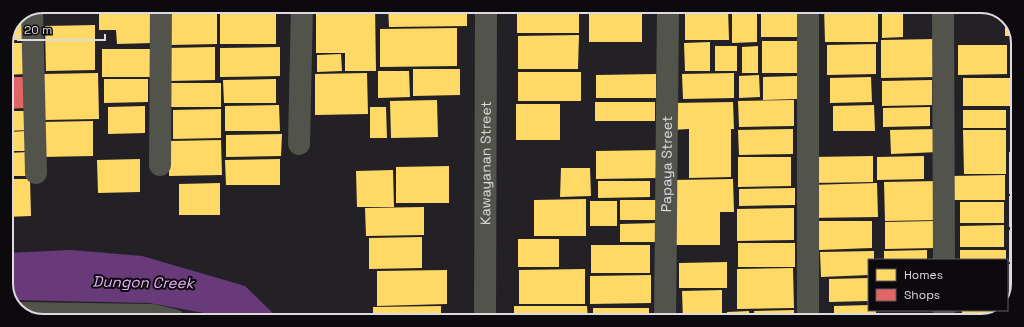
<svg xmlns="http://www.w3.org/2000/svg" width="1024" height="327" viewBox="0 0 1024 327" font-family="'Space Grotesk',sans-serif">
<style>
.water{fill:#693a79}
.homes{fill:#ffd966}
.shops{fill:#e06666}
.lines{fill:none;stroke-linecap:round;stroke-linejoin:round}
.pedestrian{stroke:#52544c;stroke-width:22}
.minor{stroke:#52544c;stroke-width:22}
.labels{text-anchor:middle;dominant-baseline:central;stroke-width:4;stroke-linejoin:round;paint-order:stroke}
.street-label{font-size:14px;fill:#dfdae1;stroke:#0d0a0e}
.water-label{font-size:15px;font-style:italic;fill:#eab2fe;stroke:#0d0a0e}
.rim{fill:none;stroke:#dfdae1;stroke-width:2}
</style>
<rect width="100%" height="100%" fill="#242126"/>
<polygon class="water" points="71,250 142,256 245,286 280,320 229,320 226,317 149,303 11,300 6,289 6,253"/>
<g class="homes">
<polygon points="99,6 152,6 153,43 117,44 116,30 99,30"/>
<polygon points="316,6 375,6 376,71 345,71 345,53 316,53"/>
<polygon points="388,6 467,7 467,26 389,27"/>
<polygon points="276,7 276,44 220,44 220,8"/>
<rect x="517" y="7" width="62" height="26"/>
<rect x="589" y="7" width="53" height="35"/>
<polygon points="685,7 728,7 729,40 685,40"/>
<polygon points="732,7 757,7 757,42 732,43"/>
<rect x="761" y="7" width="42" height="30"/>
<polygon points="824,7 878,7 878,42 825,42"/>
<polygon points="882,7 903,7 903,37 882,38"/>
<polygon points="217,9 217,44 170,45 170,10"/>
<polygon points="23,14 24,40 7,40 17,17"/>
<polygon points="1005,16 1009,19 1016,36 1005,36"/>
<polygon points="95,25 95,70 46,71 45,26"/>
<polygon points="457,28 457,66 380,67 380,29"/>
<polygon points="579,35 578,69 518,69 518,36"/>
<polygon points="936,39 937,77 881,78 881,40"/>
<polygon points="1010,39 1017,39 1018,40 1018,67 1010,67"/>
<rect x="762" y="41" width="42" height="32"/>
<polygon points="710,42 710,71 685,71 684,43"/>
<polygon points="6,43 25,43 26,74 6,75"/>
<polygon points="876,44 876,74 827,75 827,45"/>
<polygon points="958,45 1007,45 1007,74 958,75"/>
<rect x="715" y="46" width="22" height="25"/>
<polygon points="758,46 758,73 742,73 742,47"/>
<polygon points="215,47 215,80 169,81 168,48"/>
<polygon points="280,47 280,76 220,77 220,48"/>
<rect x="102" y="49" width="51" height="28"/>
<polygon points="341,54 342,71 317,72 317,55"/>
<polygon points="413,69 460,69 460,95 413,96"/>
<polygon points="1011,69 1018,69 1018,88 1012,88"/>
<polygon points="378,71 409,71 410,97 378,98"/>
<rect x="518" y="72" width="63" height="29"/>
<polygon points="98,73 99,119 43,120 42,74"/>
<polygon points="367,73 368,114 315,115 315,74"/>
<polygon points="734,73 734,98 683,99 682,74"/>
<polygon points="656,74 656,98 596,98 596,75"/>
<polygon points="759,75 760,97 739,98 739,76"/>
<polygon points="797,76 797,99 763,100 763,77"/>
<polygon points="871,77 872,102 830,103 830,78"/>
<rect x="963" y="78" width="47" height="28"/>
<polygon points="104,79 148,79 148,102 104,103"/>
<polygon points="276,79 276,103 224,103 223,80"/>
<polygon points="932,80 932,105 882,106 882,81"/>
<rect x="171" y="83" width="50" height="24"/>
<rect x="1014" y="90" width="4" height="25"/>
<polygon points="437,100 438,137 391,138 390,101"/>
<polygon points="794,100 794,126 739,127 738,101"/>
<rect x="595" y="102" width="60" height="19"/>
<polygon points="733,102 734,129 707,129 731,129 731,177 689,178 689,129 672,130 672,103"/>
<rect x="516" y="104" width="44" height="36"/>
<polygon points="279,105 280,131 225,131 225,106"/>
<polygon points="874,105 875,131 833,131 833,106"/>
<polygon points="145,106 145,133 108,134 108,107"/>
<polygon points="370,107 386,107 387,138 370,138"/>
<polygon points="930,107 930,126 883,127 883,108"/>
<polygon points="221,109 221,138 173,139 173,110"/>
<rect x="963" y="110" width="43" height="18"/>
<polygon points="6,111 30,111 31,130 6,131"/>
<polygon points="1012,117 1018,117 1017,150 1012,150"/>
<polygon points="93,121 93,156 41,157 41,122"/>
<polygon points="793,129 793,154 739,155 738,130"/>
<polygon points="938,129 939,152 891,154 890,130"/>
<polygon points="963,130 1006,130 1006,174 964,174"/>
<polygon points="27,131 27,151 6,151 6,132"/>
<polygon points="282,134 281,156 226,157 226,135"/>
<polygon points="221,140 222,175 169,176 169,141"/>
<polygon points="659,150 659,178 596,179 596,151"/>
<polygon points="29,152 30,176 6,176 6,153"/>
<rect x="1009" y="152" width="8" height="42"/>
<polygon points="873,156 873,182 813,183 812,157"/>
<polygon points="924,156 924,179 877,180 877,157"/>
<polygon points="738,157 791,157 791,186 738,187"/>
<polygon points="140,159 140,192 98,193 97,160"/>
<polygon points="280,159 280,185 226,185 225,160"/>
<polygon points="449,166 449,203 396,203 396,167"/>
<polygon points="561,168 590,168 591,196 560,197"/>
<polygon points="393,170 394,207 357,207 356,171"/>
<polygon points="1005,175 1005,200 950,200 950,176"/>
<polygon points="6,179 30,179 31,216 6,217"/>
<polygon points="733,179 734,212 720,212 720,245 670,245 672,180"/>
<polygon points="598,181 650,181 650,197 598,198"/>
<polygon points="938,181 939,220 885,221 884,182"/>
<polygon points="220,183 220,215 179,215 179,184"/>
<polygon points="877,183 878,217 809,218 809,185"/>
<polygon points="795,188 795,205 739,206 739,189"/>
<rect x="1009" y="196" width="8" height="31"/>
<polygon points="586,199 586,236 534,236 534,200"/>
<rect x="620" y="200" width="37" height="20"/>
<rect x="590" y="201" width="27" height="25"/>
<rect x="960" y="202" width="44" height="21"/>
<polygon points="424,207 424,235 366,236 365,208"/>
<polygon points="794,208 794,240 737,241 737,209"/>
<polygon points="819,221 872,221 872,248 819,250"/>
<polygon points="934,221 935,248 885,249 885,222"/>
<polygon points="658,223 658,242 620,242 620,224"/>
<polygon points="1004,225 1004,247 960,247 960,226"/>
<rect x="1009" y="230" width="8" height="32"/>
<polygon points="422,237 422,268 369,269 369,238"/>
<rect x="518" y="239" width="41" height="28"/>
<rect x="738" y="243" width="57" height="24"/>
<rect x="591" y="245" width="59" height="28"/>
<polygon points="927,250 927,260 884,260 884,251"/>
<rect x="960" y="250" width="46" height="10"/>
<polygon points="874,251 874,260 869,260 869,275 821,277 820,252"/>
<polygon points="727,262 727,288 679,288 679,263"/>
<polygon points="1009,264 1017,264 1017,294 1011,302 1009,302"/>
<polygon points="793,268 794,308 737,309 737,269"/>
<polygon points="585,269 585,304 519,304 519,270"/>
<polygon points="447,270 447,304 377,306 377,271"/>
<polygon points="651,275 651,303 590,304 590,276"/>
<polygon points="869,278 869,301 829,302 829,279"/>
<polygon points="722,290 722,321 683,321 682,291"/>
<polygon points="869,305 869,310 876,310 876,321 834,321 834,306"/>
<polygon points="441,306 441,320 373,320 373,307"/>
<polygon points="514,306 587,306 588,320 514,320"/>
<polygon points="593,308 649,308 649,321 593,320"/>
<polygon points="794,310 794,321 755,321 754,311"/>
<polygon points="962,310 996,310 996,316 981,321 962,321"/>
<polygon points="749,311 750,321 727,321 727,312"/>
</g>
<polygon class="shops" points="6,77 24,77 24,108 6,109"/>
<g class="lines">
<polyline class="pedestrian" points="22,313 152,315 174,320"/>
<g class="minor">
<polyline points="943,7 944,260"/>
<polyline points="32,11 36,173"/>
<polyline points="299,144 302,6"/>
<polyline points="160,165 161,6"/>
<polyline points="944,310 944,321"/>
<path id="s1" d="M485 320 486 7"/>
<path id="s2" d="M665 321 668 7"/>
<polyline points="808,321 808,7"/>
</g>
</g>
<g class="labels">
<g class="street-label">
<text stroke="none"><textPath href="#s1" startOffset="157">Kawayanan Street</textPath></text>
<text stroke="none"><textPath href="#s2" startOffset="157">Papaya Street</textPath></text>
</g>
<g class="water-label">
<text transform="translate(143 282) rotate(1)">Dungon Creek</text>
</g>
</g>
<path d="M0 0H1024V327H0ZM43 13H981A30 30 0 0 1 1011 43V284A30 30 0 0 1 981 314H43A30 30 0 0 1 13 284V43A30 30 0 0 1 43 13Z" fill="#0d0a0e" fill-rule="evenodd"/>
<path class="rim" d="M43 13H981A30 30 0 0 1 1011 43V284A30 30 0 0 1 981 314H43A30 30 0 0 1 13 284V43A30 30 0 0 1 43 13Z"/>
<rect x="868" y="259" width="140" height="52" fill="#0d0a0e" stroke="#615d62"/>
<rect x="876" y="269" width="20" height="12" fill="#ffd966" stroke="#615d62"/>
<text x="904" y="279" font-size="12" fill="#dfdae1">Homes</text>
<rect x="876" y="289" width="20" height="12" fill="#e06666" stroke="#615d62"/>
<text x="904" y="299" font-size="12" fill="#dfdae1">Shops</text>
<path d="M18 34v6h87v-6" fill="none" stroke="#dfdae1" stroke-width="2"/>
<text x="24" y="34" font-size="12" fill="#dfdae1" stroke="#0d0a0e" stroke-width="3" paint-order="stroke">20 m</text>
</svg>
